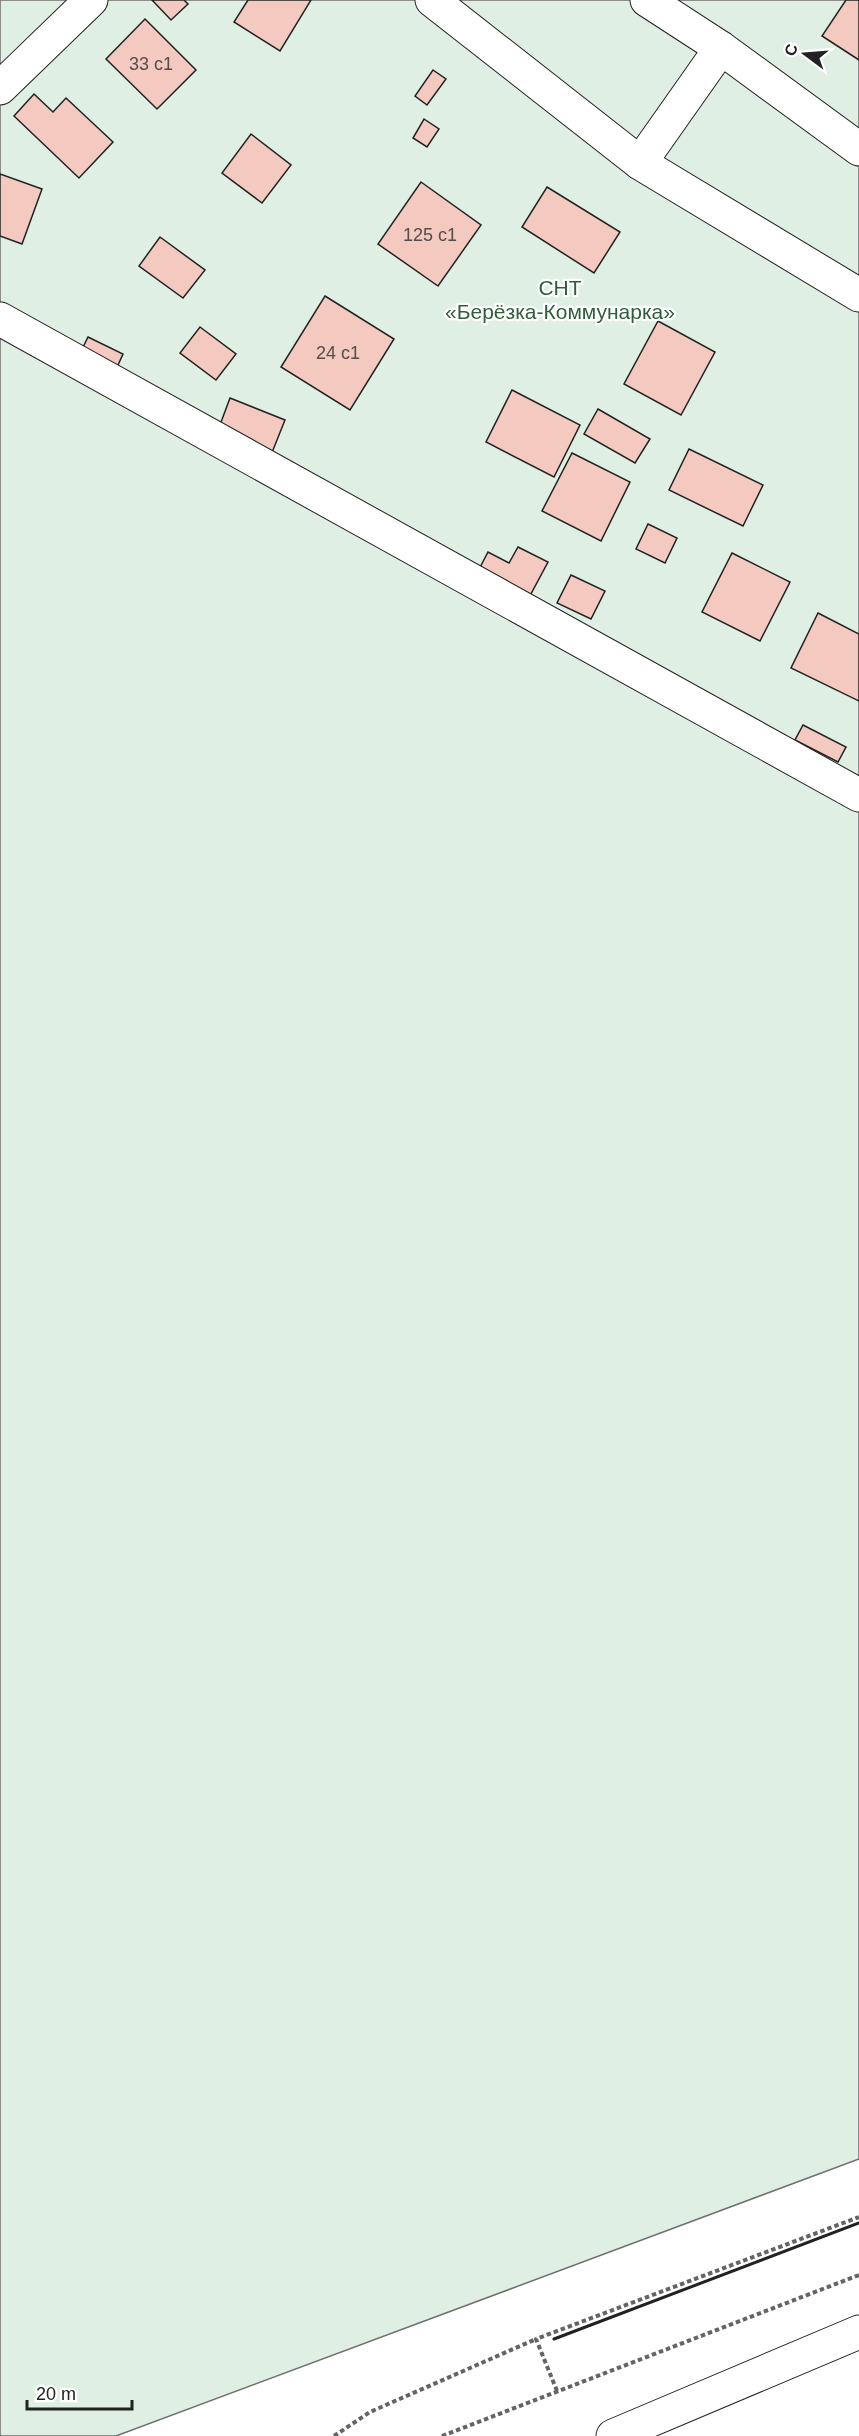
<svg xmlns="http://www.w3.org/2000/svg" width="859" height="2436" viewBox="0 0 859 2436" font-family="Helvetica,sans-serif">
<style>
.green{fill:#e0efe3;stroke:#6f6f6f;stroke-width:1.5}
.building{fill:#f3c9c0;stroke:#222;stroke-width:1.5}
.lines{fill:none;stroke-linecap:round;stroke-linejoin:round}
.minor-casing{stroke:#222;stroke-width:35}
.major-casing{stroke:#222;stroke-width:35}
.path{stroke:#646464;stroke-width:4;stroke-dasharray:4.5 3;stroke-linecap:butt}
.minor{stroke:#fff;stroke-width:33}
.major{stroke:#fff;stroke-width:33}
.wall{stroke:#222;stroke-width:3}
.labels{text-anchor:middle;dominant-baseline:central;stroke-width:4.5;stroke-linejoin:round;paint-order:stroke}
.number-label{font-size:18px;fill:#564c4a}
.park-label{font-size:21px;fill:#2f5e38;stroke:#fff}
</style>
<rect width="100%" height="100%" fill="#fff"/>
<polygon class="green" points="0,0 859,0 859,2159 116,2436 0,2436"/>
<g class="building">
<polygon points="152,0 184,0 188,4 171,20"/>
<polygon points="248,0 311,0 280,51 234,22"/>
<polygon points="846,0 859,0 859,60 822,36"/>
<polygon points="145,19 196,70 157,109 106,59"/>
<polygon points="433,70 446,79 427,105 415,96"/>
<polygon points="34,94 53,112 66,98 113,142 79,178 14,116"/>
<polygon points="424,119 439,129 427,147 413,138"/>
<polygon points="251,134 291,165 262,203 222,173"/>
<polygon points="0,174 42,189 22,244 0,236"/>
<polygon points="421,182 481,225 438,286 378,244"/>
<polygon points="547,187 620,232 594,273 522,227"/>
<polygon points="160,237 205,270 183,298 139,266"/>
<polygon points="325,296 394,339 350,410 281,367"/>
<polygon points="658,321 715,352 681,415 624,384"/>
<polygon points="200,327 236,354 216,380 180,353"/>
<polygon points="88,337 123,354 108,387 72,370"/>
<polygon points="512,390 580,425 554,477 486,442"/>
<polygon points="230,398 285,420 265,470 211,449"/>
<polygon points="598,409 650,439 635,463 584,434"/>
<polygon points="689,449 763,485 743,526 669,490"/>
<polygon points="572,453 630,482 601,541 542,511"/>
<polygon points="648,524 677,538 665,563 636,549"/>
<polygon points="518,547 548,562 525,605 474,579 488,552 509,563"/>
<polygon points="732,553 790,582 760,641 702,612"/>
<polygon points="571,575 605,591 591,619 557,603"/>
<polygon points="818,613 859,634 859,701 791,668"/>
<polygon points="803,725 846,747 838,762 795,740"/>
</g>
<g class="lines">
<g class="minor-casing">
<g id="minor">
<polyline points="432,0 640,163 859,295"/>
<polyline points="647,0 721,48 859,149"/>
<polyline points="0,88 91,0"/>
<polyline points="640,163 721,48"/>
<polyline points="0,319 859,795"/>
</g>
</g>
<g class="major-casing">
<polyline id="major" points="613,2436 859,2332"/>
</g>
<g class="path">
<polyline points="557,2391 536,2339 859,2217"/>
<polyline points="334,2436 370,2412 536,2339"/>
<polyline points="442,2436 859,2275"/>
</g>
<use href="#minor" class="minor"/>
<use href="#major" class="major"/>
<polyline class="wall" points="554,2339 859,2223"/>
</g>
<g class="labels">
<g class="number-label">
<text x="151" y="64">33 с1</text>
<text x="430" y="235">125 с1</text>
<text x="338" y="353">24 с1</text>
</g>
<g class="park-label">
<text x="560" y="287">СНТ<tspan x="560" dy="24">«Берёзка-Коммунарка»</tspan></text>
</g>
</g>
<g transform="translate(805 54) rotate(286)" stroke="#ffffff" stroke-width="4.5" paint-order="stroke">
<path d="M0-4.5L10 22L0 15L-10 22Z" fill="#222222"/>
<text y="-9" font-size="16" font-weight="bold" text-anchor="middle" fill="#222222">С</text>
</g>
<path d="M27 2400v9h105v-9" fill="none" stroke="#222222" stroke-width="3"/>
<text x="36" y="2400" font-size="18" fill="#222222" stroke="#ffffff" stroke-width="4.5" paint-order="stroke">20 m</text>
</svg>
